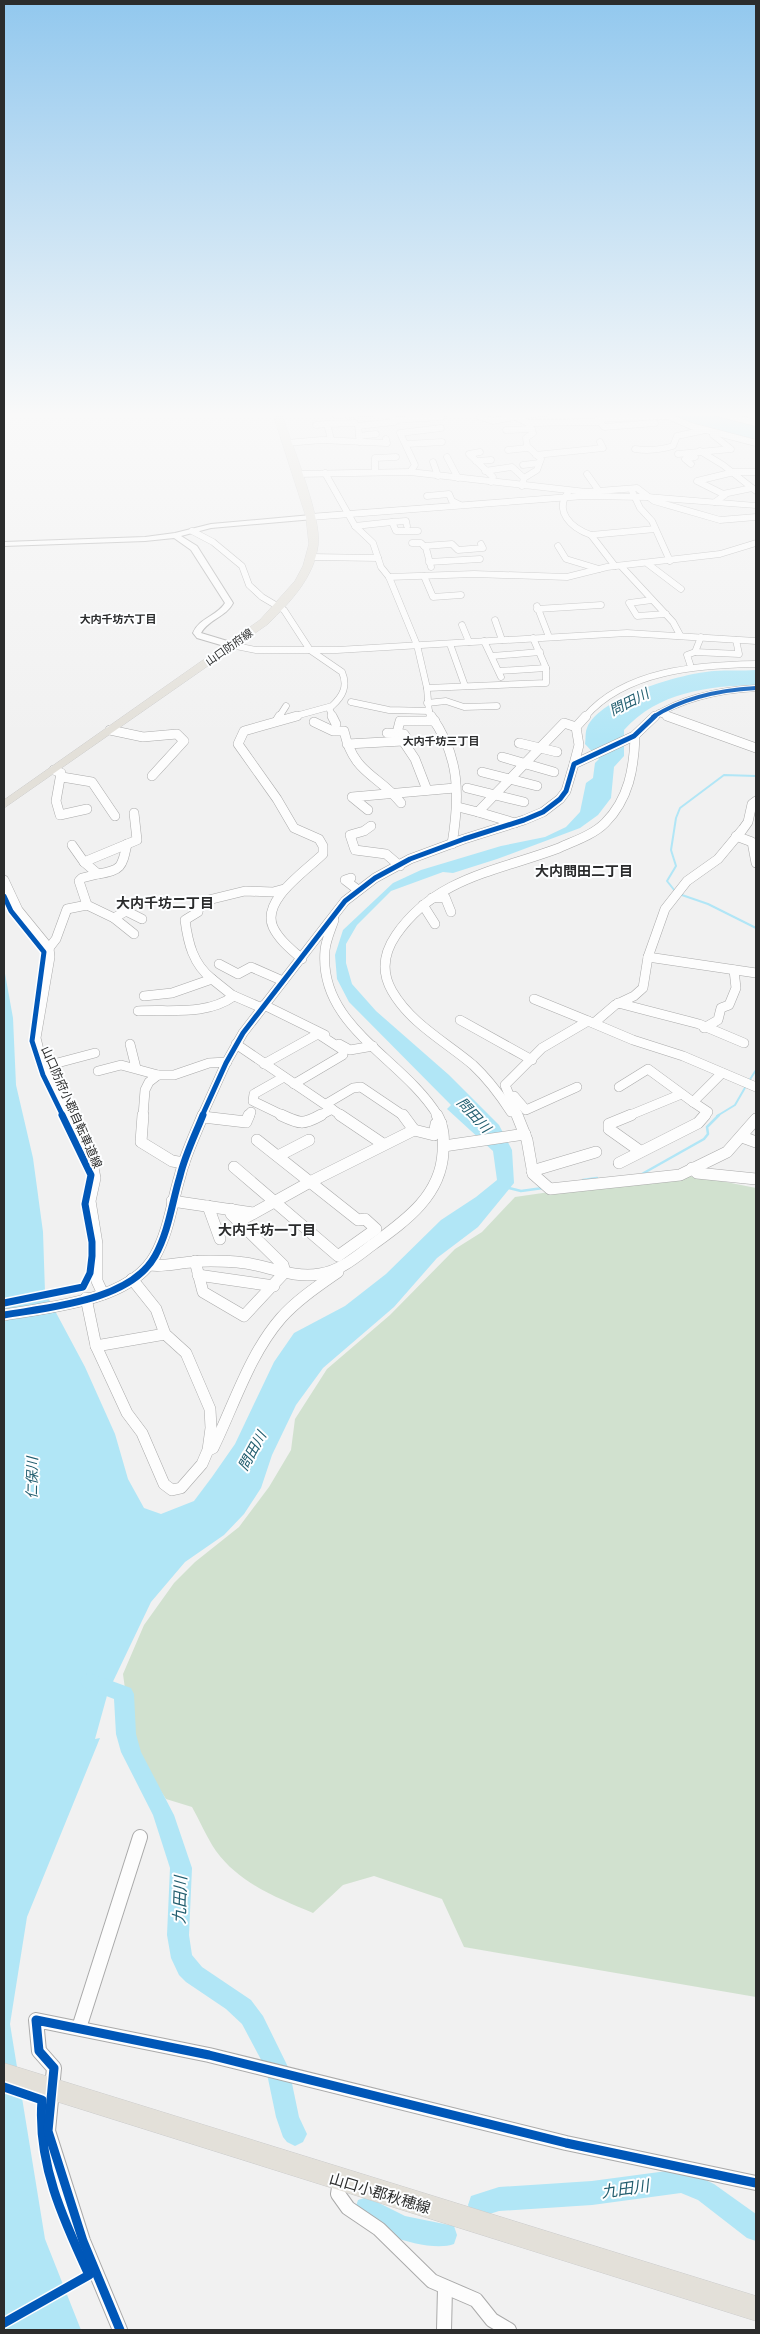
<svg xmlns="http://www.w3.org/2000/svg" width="760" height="2334" viewBox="0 0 760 2334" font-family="Montserrat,'Noto Sans JP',sans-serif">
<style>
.green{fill:#d1e1cf}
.water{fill:#b1e6f6}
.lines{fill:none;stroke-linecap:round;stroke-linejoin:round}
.stream-far1{stroke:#b1e6f6;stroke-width:2}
.stream{stroke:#b1e6f6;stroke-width:2.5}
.river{fill:#b1e6f6;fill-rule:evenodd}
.minor-far3-casing{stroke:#aaa;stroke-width:7}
.minor-far2-casing{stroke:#aaa;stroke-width:10}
.minor-far1-casing{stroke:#aaa;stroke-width:12}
.minor-casing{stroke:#aaa;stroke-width:16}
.tertiary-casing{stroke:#aaa;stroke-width:2}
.secondary-casing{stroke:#aaa;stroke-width:1}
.primary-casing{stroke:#ccc;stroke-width:1}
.minor-far3{stroke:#fdfdfd;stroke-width:6}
.minor-far2{stroke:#fdfdfd;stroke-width:9}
.minor-far1{stroke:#fdfdfd;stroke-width:11}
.minor{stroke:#fdfdfd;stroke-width:14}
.tertiary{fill:#fdfdfd;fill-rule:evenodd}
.secondary{fill:#fdfdfd;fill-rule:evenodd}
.primary{fill:#e3e0d9;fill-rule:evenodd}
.cycleway-far3-casing{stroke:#fdfeff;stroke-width:5.5}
.cycleway-far2-casing{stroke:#fdfeff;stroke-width:8}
.cycleway-far1-casing{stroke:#fdfeff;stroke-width:10}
.cycleway-casing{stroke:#fdfeff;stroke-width:12}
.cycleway-far3{stroke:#0057b8;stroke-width:4}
.cycleway-far2{stroke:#0057b8;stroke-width:5}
.cycleway-far1{stroke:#0057b8;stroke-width:7}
.cycleway{stroke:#0057b8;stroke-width:9}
.labels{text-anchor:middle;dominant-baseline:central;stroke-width:4;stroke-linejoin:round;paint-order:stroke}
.far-neighbourhood-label{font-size:11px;font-weight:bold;fill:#2a2b2c;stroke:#fdfeff}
.far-street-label{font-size:11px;fill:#2b2c2c;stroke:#fdfeff}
.street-label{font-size:12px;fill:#2b2c2c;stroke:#fdfeff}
.water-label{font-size:14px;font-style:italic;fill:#215d6e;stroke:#fdfeff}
.neighbourhood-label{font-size:14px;font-weight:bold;fill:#2a2b2c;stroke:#fdfeff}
.near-street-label{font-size:15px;fill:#2b2c2c;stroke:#fdfeff}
.near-water-label{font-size:16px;font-style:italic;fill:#215d6e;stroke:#fdfeff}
</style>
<rect width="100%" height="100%" fill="#f1f1f1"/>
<path class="green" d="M696 1176 756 1188V1997L464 1947 442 1899 374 1876 343 1885 313 1913C278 1898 240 1884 216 1851 207 1838 200 1821 192 1807L166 1799 133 1748 123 1674 144 1625 174 1583 195 1562 239 1527 269 1487 291 1450 295 1419 327 1369 390 1315 455 1249 482 1232 515 1197 598 1185Z"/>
<g class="water">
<polygon points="668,413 709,413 756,426 756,440 690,422"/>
<path d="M756 670V685C708 686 658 692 624 730V756L614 767 611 798 598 815 580 828 497 859 453 873 443 872 391 891 357 925 346 944V963L352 984 376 1011 449 1075 499 1125 512 1150 514 1183 478 1227 437 1258 394 1307 323 1368 296 1405 272 1455 261 1488 244 1514 224 1535 185 1562 151 1602 108 1692 95 1739 100 1738 27 1917 10 2024 45 2239 81 2330H4V968L13 1018 16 1085 33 1158 43 1232 45 1292 85 1367 115 1434 128 1479 144 1508 161 1514 194 1501 212 1477 235 1444 274 1362 294 1333 345 1306 386 1274 441 1220 476 1197 497 1180 493 1151 447 1109 451 1105 349 1002 337 979 335 955 343 930 393 883 421 870 501 846 545 837 566 827 580 812 586 783 593 778 595 763 599 759 585 744C586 739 585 732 587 728 599 697 683 673 714 671 728 670 742 671 756 670Z"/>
</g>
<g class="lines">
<g class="stream-far1">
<polyline points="675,891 667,881 676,866 671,850 676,818 680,808 724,775 756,776"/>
<polyline points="679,894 708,904 756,928"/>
<polyline points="749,1081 756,1070"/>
<polyline points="717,1116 735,1105 746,1086"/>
</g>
<g class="stream">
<polyline points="642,1174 704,1139 708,1134 707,1127 719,1115"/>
<polyline points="583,1180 597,1178"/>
<polyline points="509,1188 521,1191 543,1188"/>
</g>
<g class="river">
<polygon points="90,1673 131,1688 134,1694 136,1734 141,1752 174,1815 192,1868 189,1935 192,1955 202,1967 251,2000 263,2016 289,2069 299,2117 307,2134 303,2142 295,2146 287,2142 283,2137 276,2117 266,2069 242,2024 226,2009 186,1982 179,1975 171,1958 167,1935 170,1868 153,1815 121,1752 116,1734 114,1699 83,1687 80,1681 83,1675"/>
<polygon points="682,2169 714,2184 756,2214 756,2241 747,2238 698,2200 681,2193 592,2205 499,2211 480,2217 471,2214 468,2205 471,2196 499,2187 592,2181"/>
<path d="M367 2197 405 2216 454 2226 457 2235 454 2244C430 2253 365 2233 355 2209L358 2200Z"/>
</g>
<g class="minor-far3-casing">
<g id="minor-far3">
<polyline points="334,413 335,415 371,413"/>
<polyline points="389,413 394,420 441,417 440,414 446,413"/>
<polyline points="507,413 528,423 533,433 526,438 527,446 541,459 537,470 524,478 522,486"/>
<polyline points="661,413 691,426 756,443"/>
<polyline points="717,413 756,423"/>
<polyline points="515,416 545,413"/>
<polyline points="480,417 493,421 514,417"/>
<polyline points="600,422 604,427 655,423"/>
<polyline points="528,423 600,422 598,419 666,416"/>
<polyline points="316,425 327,424"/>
<polyline points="506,430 532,429"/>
<polyline points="359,436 376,434"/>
<polyline points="327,440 331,439 327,424 355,423"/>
<polyline points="360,442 358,426 394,422"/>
<polyline points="287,443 321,440 387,443 386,439"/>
<polyline points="407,444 442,442"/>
<path d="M635 449C648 451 660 450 673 446L677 436 705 430"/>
<polyline points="508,450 527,448"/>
<polyline points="700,451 723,465 756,491"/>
<polyline points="480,452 469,454 493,477 491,482"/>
<polyline points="678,454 731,449 713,435"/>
<polyline points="536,455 603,448 600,442"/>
<polyline points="447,457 458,478"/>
<polyline points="476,461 491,460"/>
<polyline points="433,462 438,476"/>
<polyline points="691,464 685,459 695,457"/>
<polyline points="523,465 539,463"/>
<polyline points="375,471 375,458 396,457"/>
<polyline points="485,471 512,467 524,478"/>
<polyline points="410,472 415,465 400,433 441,428"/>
<polyline points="325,473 355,526 373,543 381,567 389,577 417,645 427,688 429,713 432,717"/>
<polyline points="297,474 410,472 586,492 637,488 654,501 720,520 756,517"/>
<polyline points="587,474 599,491"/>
<polyline points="631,489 640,508 652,521 670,561"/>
<path d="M569 491C553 511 571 528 591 535L655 529"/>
<polyline points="723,494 697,481 734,472 756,472"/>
<polyline points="427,496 449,494 452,501 460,505"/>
<polyline points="715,502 725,495 723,494 752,488"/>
<polyline points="392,522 406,521 407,526"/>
<polyline points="355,526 392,522 396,531 418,531"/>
<path d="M192 531 213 542 242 566 249 585 262 597 284 610 310 650 342 672C348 686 343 696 332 706L292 717"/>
<polyline points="591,535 615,566"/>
<polyline points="412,543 421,543 426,548 431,567"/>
<polyline points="424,546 452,544 458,550 483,548 481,544"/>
<polyline points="558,546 566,559 599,569"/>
<polyline points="311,557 378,558"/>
<polyline points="429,562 480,559"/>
<polyline points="648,564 681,589"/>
<polyline points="621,566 673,622 680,635"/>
<polyline points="424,576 433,597 461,595"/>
<polyline points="389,577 474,574 567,577 607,567 720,554 756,543"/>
<polyline points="652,600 629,603 637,616 666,614"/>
<polyline points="537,606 549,637"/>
<polyline points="537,609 601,605"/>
<polyline points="495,620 502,640"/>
<polyline points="462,625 469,642"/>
<polyline points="484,641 501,677"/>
<polyline points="450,644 465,686"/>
<polyline points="231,645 256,650 337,650 627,633 756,641"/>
<polyline points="695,652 739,654 736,640"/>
<polyline points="492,656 540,652"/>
<polyline points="690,664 687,655 695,652 701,637"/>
<polyline points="499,671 546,668"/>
<polyline points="427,688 546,683 546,668 533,638"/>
<polyline points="351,702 389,710 429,711"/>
<polyline points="427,703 446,701 464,707 497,706"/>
<polyline points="329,708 333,717"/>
<polyline points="659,713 670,717"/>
<polyline points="279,717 286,706"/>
<path d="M585 717C625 670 698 665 756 664"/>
<path d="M653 717C684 697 720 690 756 688"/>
</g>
</g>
<g class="minor-far2-casing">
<g id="minor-far2">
<path d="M297 716 244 731 238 744 277 799 294 828 319 839 323 846V854C306 871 261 900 273 927 279 940 292 950 302 959"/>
<polyline points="332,716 336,724"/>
<path d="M431 716C460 756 460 796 452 844"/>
<polyline points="667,716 756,748"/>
<polyline points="277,721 280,716"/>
<path d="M314 722 333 731H344C354 775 378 774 401 803"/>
<polyline points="576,727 586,716"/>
<polyline points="110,730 143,737 177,734 184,741 152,776"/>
<polyline points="387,733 404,734 406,737 403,741 415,759 427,790"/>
<polyline points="397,733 400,721 435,721"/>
<polyline points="519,743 557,752"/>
<polyline points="347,744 403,741"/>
<polyline points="502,757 554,772"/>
<polyline points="574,764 579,745 576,727"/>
<polyline points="54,770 61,773 56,801 60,815 87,809"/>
<polyline points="482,772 537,786"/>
<polyline points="62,777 92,782 115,816"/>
<polyline points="467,788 524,802"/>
<polyline points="458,807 478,812 564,723 576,727"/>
<polyline points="368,810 352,797 455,788"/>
<polyline points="478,812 515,823"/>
<polyline points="371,826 364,831 350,835 355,850 386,854 400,866"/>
<polyline points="736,836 752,842 756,863"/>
<polyline points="72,845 84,862 98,874 82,878 79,881 87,905"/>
<polyline points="84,862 137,840 134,813"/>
<path d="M98 874C122 870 122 867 127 844"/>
<polyline points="351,878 345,880 358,890"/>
<polyline points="4,880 18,910 49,948 50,957 36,1038 40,1054 69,1116"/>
<polyline points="432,898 445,897 451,912"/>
<polyline points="423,905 435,924"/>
<polyline points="114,918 126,911 142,919"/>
<path d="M334 920C331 929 326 940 325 950 318 1027 403 1058 438 1116"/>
<polyline points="49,948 56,939 67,909 87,905 114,918 134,934"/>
<polyline points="648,957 756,973"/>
<polyline points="219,964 238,974 251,967 283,981"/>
<path d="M212 979C193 964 188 943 185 920L198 912 200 902 245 891 273 892 284 889"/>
<polyline points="144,996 172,993 212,979 232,995 262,1008"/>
<polyline points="534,999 588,1021"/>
<polyline points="618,1003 699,1024 744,1043"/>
<polyline points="264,1005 325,1035"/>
<path d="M138 1011C170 1009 206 1016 234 996"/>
<polyline points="460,1020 532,1060"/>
<polyline points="594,1023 615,1005 634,996 643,988 648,957 665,909 687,881 718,859 743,829 748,822 752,804 756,801"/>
<polyline points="704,1028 718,1020 721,1008 729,1005 736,988 734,970"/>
<polyline points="130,1044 136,1068"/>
<polyline points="236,1044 342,1116"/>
<polyline points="339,1044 350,1050 373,1046"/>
<polyline points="264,1064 316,1035 320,1035 343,1050 343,1055 294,1084"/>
<polyline points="46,1066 95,1053"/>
<polyline points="98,1071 121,1065 158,1075"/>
<polyline points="619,1087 648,1069 693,1102"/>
<polyline points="514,1096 526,1110 577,1087"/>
<polyline points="326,1104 353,1088 361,1087 404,1116"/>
<path d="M511 1112C500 1095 488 1079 473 1065 446 1042 411 1024 392 991 381 972 383 954 396 935 436 877 498 871 559 848 574 841 593 835 605 823 629 799 634 768 635 736"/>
<polyline points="143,1116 145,1090 149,1082 158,1075 174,1075 209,1063 227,1062"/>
<polyline points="202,1116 226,1063 243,1033 345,901 375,878 410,859 464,839 524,820 543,812 560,799 566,791 574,764 634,736 655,716"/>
<polyline points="249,1116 251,1112"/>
<polyline points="284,1116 253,1101 254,1094 284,1077"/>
<polyline points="319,1116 332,1109"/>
<polyline points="518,1116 505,1085 542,1048 588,1021 633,1040 683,1056 756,1087"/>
<polyline points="628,1116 679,1095"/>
<polyline points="704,1116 708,1112 693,1102 722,1073"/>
</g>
</g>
<g class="minor-far1-casing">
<g id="minor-far1">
<polyline points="68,1115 93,1168 95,1178 90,1201 97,1244 97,1281 103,1294"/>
<polyline points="143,1115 141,1142 172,1161 184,1163"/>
<path d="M281 1115C300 1124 303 1125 321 1115"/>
<polyline points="340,1115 383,1144"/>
<polyline points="517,1115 527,1140 533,1174 550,1189 680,1175 727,1152 756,1119"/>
<polyline points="631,1115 609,1124 609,1129 640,1151"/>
<polyline points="203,1117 246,1122 249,1115"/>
<polyline points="414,1130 434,1135 436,1124 441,1123"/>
<polyline points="742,1137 756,1142"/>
<polyline points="444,1146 525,1134"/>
<polyline points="278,1156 309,1140"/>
<polyline points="619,1163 698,1123 705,1115"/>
<polyline points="234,1167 338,1256 376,1229 365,1219 358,1220 257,1140"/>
<polyline points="692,1168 697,1173 756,1179"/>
<polyline points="532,1171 596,1152"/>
<polyline points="172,1201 253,1213"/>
<polyline points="208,1206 220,1239"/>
<polyline points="238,1222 310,1182 414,1130 403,1115"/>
<polyline points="195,1261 203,1292 244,1316 285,1272 283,1265 231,1214 231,1209"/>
<path d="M150 1265C164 1267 177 1263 192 1262 207 1260 222 1261 237 1262 265 1264 291 1279 320 1274 340 1271 356 1257 372 1245 405 1221 441 1196 443 1152 444 1138 444 1128 437 1115"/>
<polyline points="198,1275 274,1286"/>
<polyline points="86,1298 96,1346 127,1413 142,1433 164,1484 172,1490 181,1488 202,1464 208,1450 211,1428 210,1409 186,1353 165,1334 156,1309 132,1279"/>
<path d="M4 1315C50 1307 130 1301 155 1256 169 1231 172 1202 180 1176 185 1155 195 1135 203 1115"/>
<polyline points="96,1346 165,1334"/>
<path d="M209 1450 213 1448C234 1405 249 1355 281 1318 297 1300 318 1286 338 1272"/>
</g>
</g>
<g class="minor-casing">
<g id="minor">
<polyline points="79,2028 140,1837"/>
<polyline points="340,2181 338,2194 348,2208 379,2229 432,2281 476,2300 492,2320 509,2330"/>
<polyline points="120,2330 83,2241 48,2131 54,2068 39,2051 36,2020 209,2055 566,2143 756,2183"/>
<polyline points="444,2330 445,2288"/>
</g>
</g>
<g class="tertiary-casing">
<path id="tertiary" d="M311 515H314V519L211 528 181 536 197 546 233 603C226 617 209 619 201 633L234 643 235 645 231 648 197 638 193 633C199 618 217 616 225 603L191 550 174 538 145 541 4 546V542L145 537 175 533 211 524Z"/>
</g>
<g class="secondary-casing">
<polygon id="secondary" points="584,493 647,494 756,503 756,508 647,500 584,499 311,520 307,517 311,514"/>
</g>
<g class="primary-casing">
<g id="primary">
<path d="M273 413H281C291 442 322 518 318 545 314 578 290 602 268 624L4 808V800L260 620 295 581 303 566 309 544 306 517Z"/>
<polygon points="4,2063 756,2296 756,2321 4,2085"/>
</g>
</g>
<use href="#minor-far3" class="minor-far3"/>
<use href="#minor-far2" class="minor-far2"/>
<use href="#minor-far1" class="minor-far1"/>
<use href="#minor" class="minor"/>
<use href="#tertiary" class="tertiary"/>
<use href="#secondary" class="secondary"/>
<use href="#primary" class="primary"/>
<g class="cycleway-far3-casing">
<path id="cycleway-far3" d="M653 717C684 697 720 690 756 688"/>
</g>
<g class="cycleway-far2-casing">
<g id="cycleway-far2">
<polyline points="4,896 11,911 44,952 32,1041 43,1075 63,1116"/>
<polyline points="202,1116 226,1063 243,1033 345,901 375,878 410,859 464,839 524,820 543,812 560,799 566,791 574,764 634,736 655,716"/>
</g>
</g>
<g class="cycleway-far1-casing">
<g id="cycleway-far1">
<polyline points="4,1303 83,1287 90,1273 92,1256 92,1242 85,1204 91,1175 62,1115"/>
<path d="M4 1315C50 1307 130 1301 155 1256 169 1231 172 1202 180 1176 185 1155 195 1135 203 1115"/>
</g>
</g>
<g class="cycleway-casing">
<g id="cycleway">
<path d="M4 2087 42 2100C37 2163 63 2219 89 2275L4 2323"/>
<polyline points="120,2330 83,2241 48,2131 54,2068 39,2051 36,2020 209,2055 566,2143 756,2183"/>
</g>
</g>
<use href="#cycleway-far3" class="cycleway-far3"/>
<use href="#cycleway-far2" class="cycleway-far2"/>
<use href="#cycleway-far1" class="cycleway-far1"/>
<use href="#cycleway" class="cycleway"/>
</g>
<linearGradient id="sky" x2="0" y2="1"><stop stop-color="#92c8ee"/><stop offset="0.56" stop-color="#f9f9f9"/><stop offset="1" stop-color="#f9f9f9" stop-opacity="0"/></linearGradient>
<rect width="760" height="740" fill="url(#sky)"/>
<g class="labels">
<g class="far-neighbourhood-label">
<text x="118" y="619">大内千坊六丁目</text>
<text x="441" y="741">大内千坊三丁目</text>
</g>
<g class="far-street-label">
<text transform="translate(229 647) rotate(-35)">山口防府線</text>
</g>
<g class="street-label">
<text transform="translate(72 1107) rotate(66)">山口防府小郡自転車道線</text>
</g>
<g class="water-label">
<text transform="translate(629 702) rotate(-27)">問田川</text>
<text transform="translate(474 1115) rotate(47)">問田川</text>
<text transform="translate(252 1451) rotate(-61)">問田川</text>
<text transform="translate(32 1478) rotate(-89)">仁保川</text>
</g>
<g class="neighbourhood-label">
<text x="584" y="871">大内問田二丁目</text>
<text x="165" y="903">大内千坊二丁目</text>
<text x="267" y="1230">大内千坊一丁目</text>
</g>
<g class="near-street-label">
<text transform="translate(380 2193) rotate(17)">山口小郡秋穂線</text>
</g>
<g class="near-water-label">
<text transform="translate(180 1900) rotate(-88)">九田川</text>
<text transform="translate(625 2189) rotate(-8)">九田川</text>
</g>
</g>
<rect width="760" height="2334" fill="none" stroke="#2b2c2c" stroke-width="10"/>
</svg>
